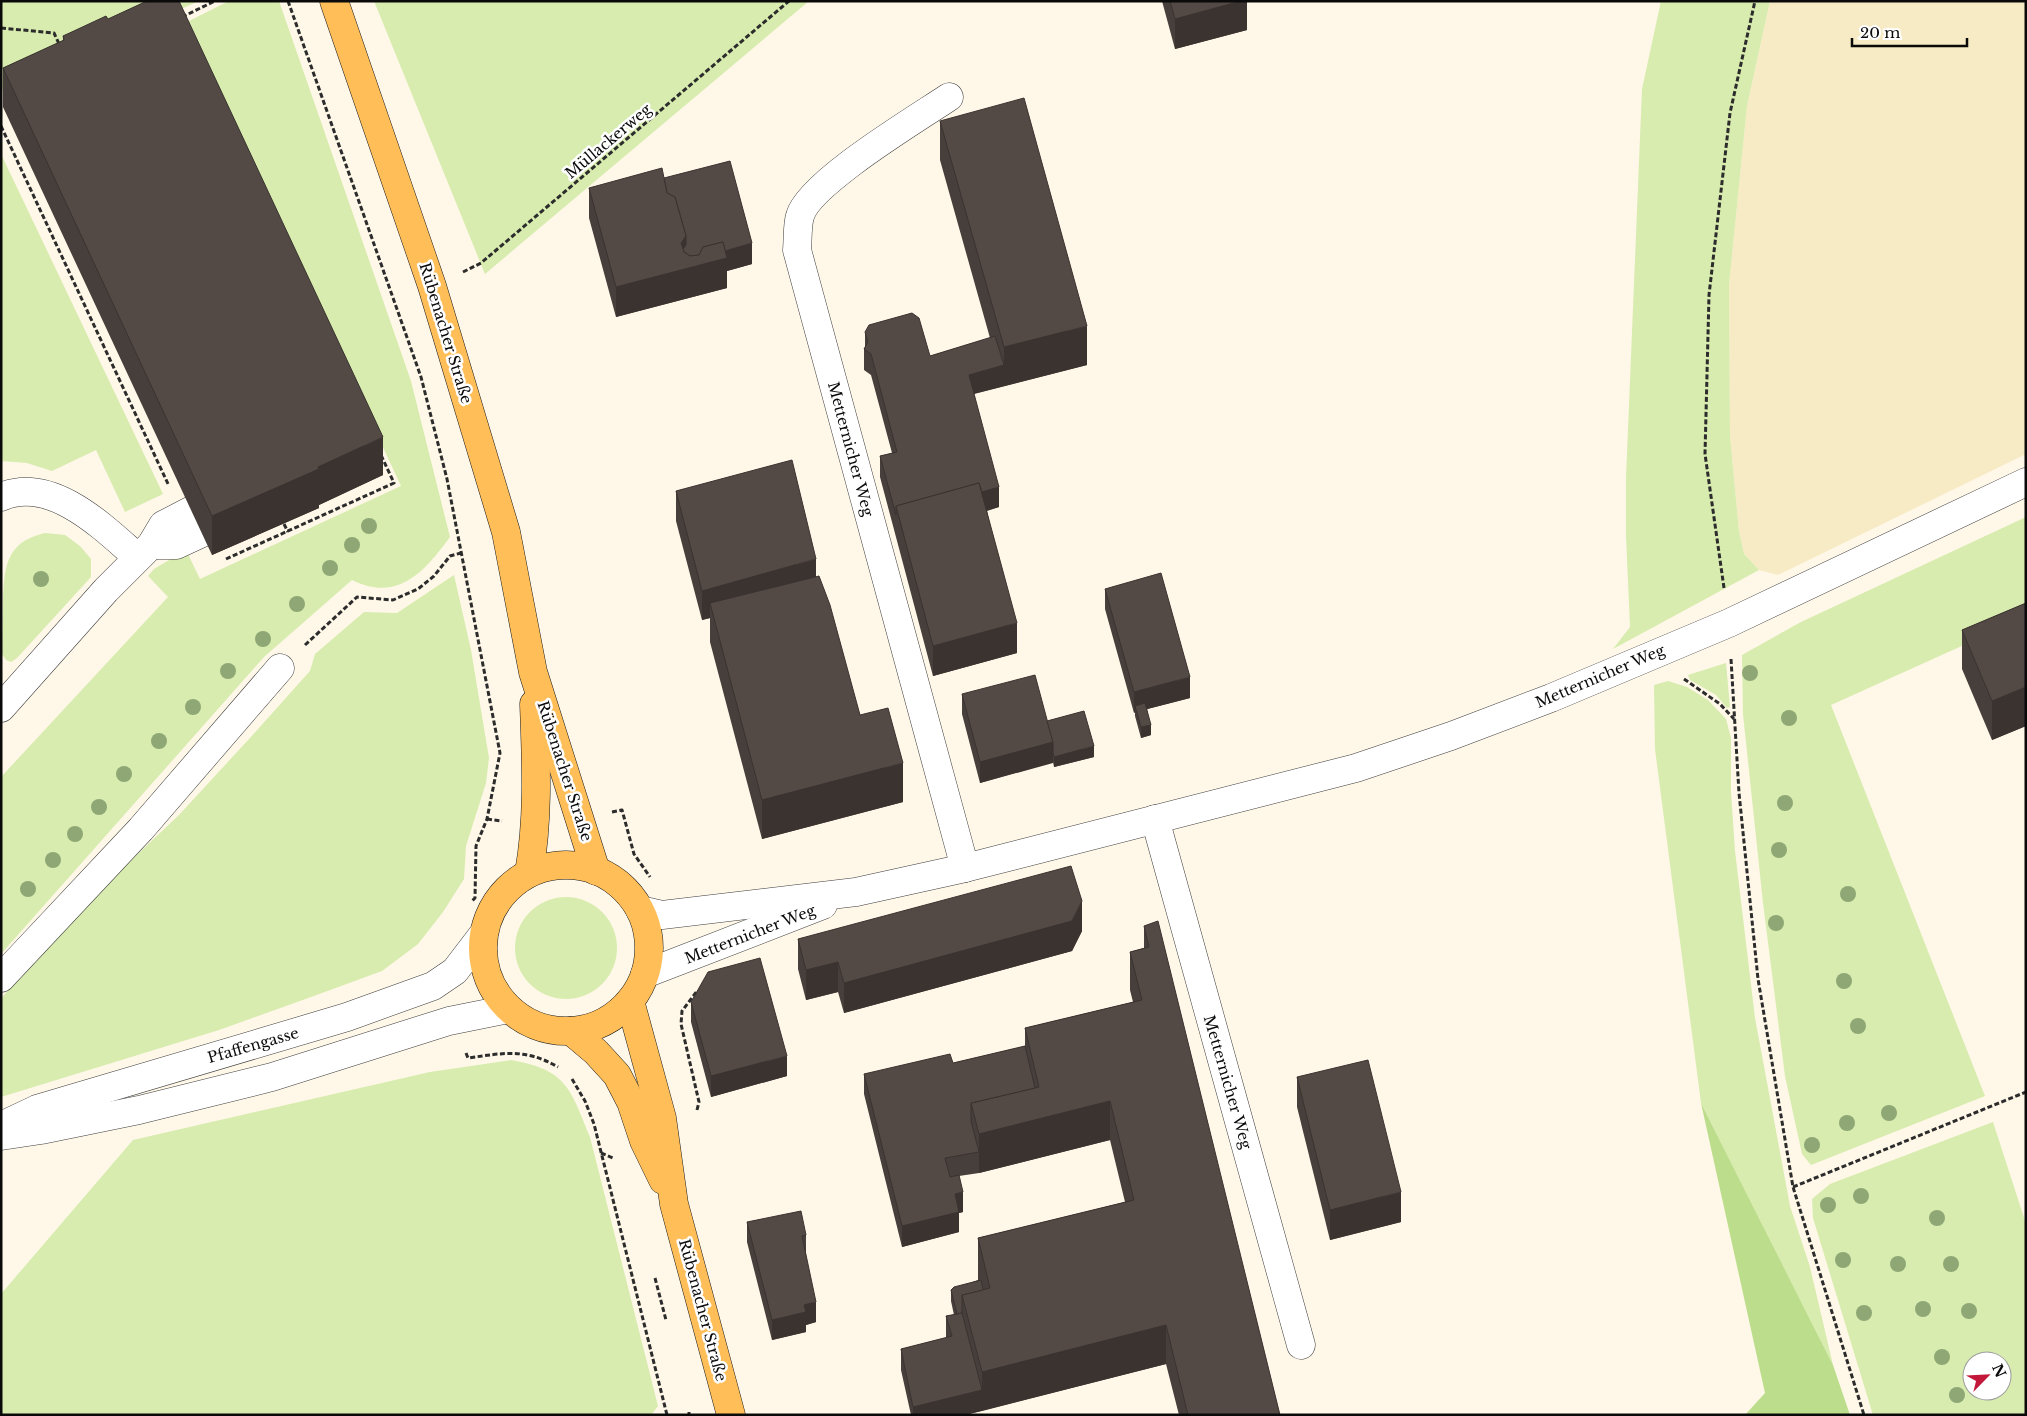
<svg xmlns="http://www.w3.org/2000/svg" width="2027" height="1416" viewBox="0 0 2027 1416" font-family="'Libre Baskerville',serif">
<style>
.farmland{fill:#f7ebc5}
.green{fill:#d7ecae;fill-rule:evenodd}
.forest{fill:#bcde8c}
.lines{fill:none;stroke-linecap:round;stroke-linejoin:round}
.minor-casing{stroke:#3d3d3d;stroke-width:29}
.major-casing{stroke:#1b1b1b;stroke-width:29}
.path{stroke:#2c2c2c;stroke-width:3;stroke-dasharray:5 2.5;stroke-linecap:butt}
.minor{stroke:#fff;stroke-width:28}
.major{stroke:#ffbe57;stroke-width:28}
.path-bridge{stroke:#2c2c2c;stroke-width:3;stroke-dasharray:5 2.5;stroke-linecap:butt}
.tree{fill:#8ea775}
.wall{fill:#473f3b}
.shaded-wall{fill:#3a3330}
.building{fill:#534945;stroke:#3a3330}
.labels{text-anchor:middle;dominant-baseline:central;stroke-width:5;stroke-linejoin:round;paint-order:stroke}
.street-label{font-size:15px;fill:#0a0a0a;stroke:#fff}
</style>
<rect width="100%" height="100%" fill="#fff7e7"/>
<polygon class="farmland" points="1770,1 2026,1 2026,454 1778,575 1759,570 1744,554 1739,531 1730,436 1729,285 1747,106"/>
<g class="green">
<polygon points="1,1 199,1 1,90"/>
<path d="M229 1H279L411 381 450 537C425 571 398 603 352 580L264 657 1 954V777L168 597 148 576 154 569 186 550 200 579 401 486 185 23Z"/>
<polygon points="374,1 809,1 485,274"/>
<polygon points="1661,1 1770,1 1747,106 1729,285 1730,436 1739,531 1744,554 1759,570 1613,649 1630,627 1626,536 1626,478 1642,89"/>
<polygon points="1,154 163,494 125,512 96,450 52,471 27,463 1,461"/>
<polygon points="2026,517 2026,617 1831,705 1985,1096 1811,1165 1802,1154 1785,1076 1763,903 1743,714 1742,655 1801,622"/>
<path d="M45 533 65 535 80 546 91 559V577L17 658 11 662 6 660 2 654C2 637 3 621 3 604 4 568 5 542 45 533Z"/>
<polygon points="454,575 471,650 489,758 486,783 466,846 464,879 443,912 418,944 382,971 311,997 219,1030 1,1097 1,999 18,977 89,900 179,815 249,739 310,671 315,654 364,612 397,613"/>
<polygon points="1726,663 1730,707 1727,708 1716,695 1690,680 1688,675"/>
<polygon points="1668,681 1687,687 1708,700 1726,719 1731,738 1731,792 1735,851 1755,1018 1790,1206 1810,1267 1833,1365 1701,1103 1655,749 1654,685"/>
<circle cx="566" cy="948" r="51"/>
<path d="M511 1060C567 1070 570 1088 590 1137L658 1406 651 1415H1V1294L133 1140 430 1072Z"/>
<path d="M1993 1122 2026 1224V1415H1873L1813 1218 1812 1199 1830 1184ZM1972 1361H2002V1391H1972Z"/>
</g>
<polygon class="forest" points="1701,1103 1833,1365 1850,1415 1745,1415 1765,1393"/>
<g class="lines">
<g class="minor-casing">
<g id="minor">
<path d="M949 97C918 118 809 183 800 216 797 226 798 240 797 250L965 868"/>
<path d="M1 497C51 475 103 527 137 557"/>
<polyline points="151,545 176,545 202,533"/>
<polyline points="1,708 106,590 151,545 163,525 192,510"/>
<polyline points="1155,819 1301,1345"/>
<polyline points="640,910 662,915 856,892 965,868 1356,768 1451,736 1551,698 1729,623 2026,482"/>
<polyline points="645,974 823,905"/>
<polyline points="1,978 141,829 280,668"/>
<polyline points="1,1126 37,1109 347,1017 433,986 455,971 484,933"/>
<polyline points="1,1136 41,1130 139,1110 272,1077 449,1021 509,1009"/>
</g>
</g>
<g class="major-casing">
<g id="major">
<polyline points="334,1 432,286 506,532 533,672 596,871"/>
<circle cx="566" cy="948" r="83"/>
<path d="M529 873C539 817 536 761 534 704"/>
<polyline points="630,1001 662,1118 674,1204 731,1415"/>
<polyline points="571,1031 596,1052 617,1075 631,1102 644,1141 663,1180"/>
</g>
</g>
<g class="path">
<polyline points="288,1 421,377 447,479 500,753 487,819 476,846 475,898 472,901"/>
<polyline points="182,17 215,1"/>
<polyline points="1,126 169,486"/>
<polyline points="463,272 481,263 789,1"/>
<polyline points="284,524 288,532"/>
<polyline points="226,559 394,483 381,455"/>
<polyline points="1724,588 1705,454 1709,295 1730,113 1755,1"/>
<polyline points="305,645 357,597 393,600 418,589 434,576 450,556 461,553"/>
<polyline points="1731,659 1739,793 1758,979 1793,1187 1864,1415"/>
<polyline points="1684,679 1720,704 1734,719"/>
<polyline points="612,812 622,810 634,854 650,877"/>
<polyline points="487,819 502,821"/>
<path d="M466 1053 468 1058C504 1053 525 1048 558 1067"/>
<polyline points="572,1079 585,1101 594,1124 667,1415"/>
<polyline points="697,1110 699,1102 681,1024 682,1011 697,991"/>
<polyline points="601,1153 613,1158"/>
<polyline points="1793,1187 2026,1092"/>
<polyline points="655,1278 666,1320"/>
<polyline points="689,1415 689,1412"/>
</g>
<use href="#minor" class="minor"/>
<use href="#major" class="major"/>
<polyline class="path-bridge" points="1,28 54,33 60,46"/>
</g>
<g class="tree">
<circle cx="369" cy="526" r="8"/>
<circle cx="352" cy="545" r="8"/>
<circle cx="330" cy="568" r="8"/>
<circle cx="41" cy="579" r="8"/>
<circle cx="297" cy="604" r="8"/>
<circle cx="263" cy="639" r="8"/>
<circle cx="228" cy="671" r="8"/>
<circle cx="1750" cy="673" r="8"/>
<circle cx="193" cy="707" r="8"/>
<circle cx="1789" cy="718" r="8"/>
<circle cx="159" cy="741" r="8"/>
<circle cx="124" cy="774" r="8"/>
<circle cx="1785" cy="803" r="8"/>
<circle cx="99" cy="807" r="8"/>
<circle cx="75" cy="834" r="8"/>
<circle cx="1779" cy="850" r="8"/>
<circle cx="53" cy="860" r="8"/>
<circle cx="28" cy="889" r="8"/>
<circle cx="1848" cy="894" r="8"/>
<circle cx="1776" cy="923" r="8"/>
<circle cx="1844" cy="981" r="8"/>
<circle cx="1858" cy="1026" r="8"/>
<circle cx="1889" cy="1113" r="8"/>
<circle cx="1847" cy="1123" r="8"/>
<circle cx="1812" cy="1145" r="8"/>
<circle cx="1861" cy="1196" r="8"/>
<circle cx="1828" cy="1205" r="8"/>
<circle cx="1937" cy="1218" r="8"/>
<circle cx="1843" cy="1260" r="8"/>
<circle cx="1898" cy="1264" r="8"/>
<circle cx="1951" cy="1264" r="8"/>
<circle cx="1923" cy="1309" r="8"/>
<circle cx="1969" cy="1311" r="8"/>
<circle cx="1864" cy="1313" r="8"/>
<circle cx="1942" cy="1357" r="8"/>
<circle cx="1957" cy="1395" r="8"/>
</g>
<g class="wall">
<polygon points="1162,1 1247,1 1247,30 1175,49"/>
<polygon points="108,19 383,475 319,505 319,508 212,555 3,107 3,68 63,41 63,36"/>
<polygon points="940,121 1087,365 974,394 999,507 987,511 1017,653 933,676 880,477 880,456 892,453 871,375 864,370 864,349 865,347 865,332 930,356 990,338 940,160"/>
<polygon points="664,178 752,264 727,271 727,288 616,317 589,218 589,188"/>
<polygon points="676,491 816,577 860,715 903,802 762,839 710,642 710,618 702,620 676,521"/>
<polygon points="1105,589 1190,698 1147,709 1151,735 1141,738 1135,716 1135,712 1134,713 1105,609"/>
<polygon points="2026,603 2026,726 1992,740 1962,669 1962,630"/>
<polygon points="962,694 1047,721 1094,757 1054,767 1053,762 980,783 962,714"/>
<polygon points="1144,926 1280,1415 1179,1415 1166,1364 965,1415 911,1415 901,1370 901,1349 946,1338 946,1316 954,1315 951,1301 951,1290 978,1280 978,1238 1125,1202 1110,1140 979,1173 959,1176 963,1212 959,1213 959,1232 902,1247 864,1094 864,1074 953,1063 1025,1046 1025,1028 1133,1002 1130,990 1130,952 1144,948"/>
<polygon points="1082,931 1072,951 844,1013 838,992 806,1000 798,969 798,939"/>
<polygon points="691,1002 787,1076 711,1097 691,1022"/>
<polygon points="1297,1077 1401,1222 1330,1240 1297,1107"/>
<polygon points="747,1222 806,1235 806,1256 816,1322 806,1325 806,1332 772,1340 747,1242"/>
</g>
<g class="shaded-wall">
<polygon points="1241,1 1247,1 1247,30 1175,49 1175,19"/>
<polygon points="686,236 686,263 681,243"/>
<polygon points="752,243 752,264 727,271 727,288 616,317 616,287 703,256"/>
<polygon points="1087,326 1087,365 969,395 969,375 1004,365 1004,347"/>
<polygon points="383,437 383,475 319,505 319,508 212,555 212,516"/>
<polygon points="999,487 999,507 903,534 898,514"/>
<polygon points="816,559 816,589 710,603 710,618 702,620 702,591"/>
<polygon points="1017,623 1017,653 933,676 933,646"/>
<polygon points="1190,677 1190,698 1136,712 1135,706 1135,712 1134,713 1134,692"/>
<polygon points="2026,687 2026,726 1992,740 1992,701"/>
<polygon points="1151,725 1151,735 1141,738 1141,727"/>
<polygon points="1053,742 1053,763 980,783 980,762"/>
<polygon points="1094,746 1094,757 1054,767 1054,757"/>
<polygon points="903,763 903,802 762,839 762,800"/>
<polygon points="1082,901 1082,931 1072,951 844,1013 844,983"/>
<polygon points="838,962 838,992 806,1000 806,970"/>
<polygon points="787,1056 787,1076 711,1097 711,1076"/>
<polygon points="1110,1101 1110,1140 979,1173 979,1134"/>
<polygon points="963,1192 963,1212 959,1213 959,1232 902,1247 902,1226 955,1194"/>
<polygon points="1401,1192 1401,1222 1330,1240 1330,1210"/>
<polygon points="816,1302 816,1322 806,1325 806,1332 772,1340 772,1320 804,1305"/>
<polygon points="1166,1325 1166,1364 982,1411 982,1372"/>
<polygon points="982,1390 982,1411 965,1415 913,1415 913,1407"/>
</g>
<g class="building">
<polygon points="147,1 179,1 383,437 318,467 319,469 212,516 3,68 64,40 63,36 76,30 106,16 108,19"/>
<polygon points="1170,1 1241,1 1175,19"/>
<polygon points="1024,98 1087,326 1004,347 940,121"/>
<polygon points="730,161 752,243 725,251 723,242 703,247 699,255 690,256 684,252 683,249 686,245 686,236 675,197 667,193 664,178"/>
<polygon points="662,168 667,193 675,197 686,236 681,243 684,252 690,256 699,255 703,247 723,242 727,258 616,287 589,188"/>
<polygon points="912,313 919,318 930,356 995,336 1004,365 969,375 999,487 982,492 979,483 896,506 896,515 880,456 897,452 871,354 864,349 868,342 865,332 869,325"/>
<polygon points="792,460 816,559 702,591 676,491"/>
<polygon points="979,483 1017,623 933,646 896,506"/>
<polygon points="1161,573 1190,677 1134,692 1105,589"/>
<polygon points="819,576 830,605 860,715 888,708 903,763 762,800 710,603"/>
<polygon points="2026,603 2026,687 1992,701 1962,630"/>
<polygon points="1035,675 1053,742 980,762 962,694"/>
<polygon points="1145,703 1151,725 1141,727 1135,706"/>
<polygon points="1084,711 1094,746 1054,757 1053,752 1053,742 1047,721"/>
<polygon points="1071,866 1082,901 1072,921 844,983 838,962 806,970 798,939"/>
<polygon points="1158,921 1280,1415 1188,1415 1166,1325 982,1372 962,1295 990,1288 978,1238 1134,1200 1110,1101 979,1134 971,1103 1039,1087 1025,1028 1142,1000 1130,952 1149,947 1144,926"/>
<polygon points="760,958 787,1056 711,1076 691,1002 708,972"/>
<polygon points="1025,1046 1035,1088 971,1103 971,1121 979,1152 945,1158 950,1177 959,1175 963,1192 955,1194 959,1212 902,1226 864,1074 950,1054 953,1063"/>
<polygon points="1368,1060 1401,1192 1330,1210 1297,1077"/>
<polygon points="801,1211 806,1235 802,1236 816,1302 804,1305 806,1312 772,1320 747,1222"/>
<polygon points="981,1280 983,1290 962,1295 962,1313 957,1314 951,1290 954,1287"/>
<polygon points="962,1313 982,1390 913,1407 901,1349 952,1336 946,1316"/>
</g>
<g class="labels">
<g class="street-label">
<text transform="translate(608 141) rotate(-40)">Müllackerweg</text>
<text transform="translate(446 333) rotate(73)">Rübenacher Straße</text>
<text transform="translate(851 449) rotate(75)">Metternicher Weg</text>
<text transform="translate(1600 676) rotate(-23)">Metternicher Weg</text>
<text transform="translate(565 771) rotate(72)">Rübenacher Straße</text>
<text transform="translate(750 934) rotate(-21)">Metternicher Weg</text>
<text transform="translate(253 1045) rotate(-16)">Pfaffengasse</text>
<text transform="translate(1228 1082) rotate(74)">Metternicher Weg</text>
<text transform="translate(703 1310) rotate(75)">Rübenacher Straße</text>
</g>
</g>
<rect width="2027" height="1416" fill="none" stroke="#0a0a0a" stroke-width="5"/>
<g transform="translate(1987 1376) rotate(66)"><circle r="24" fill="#ffffff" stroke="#9d9d9d"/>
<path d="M0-4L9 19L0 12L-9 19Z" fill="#c31839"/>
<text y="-8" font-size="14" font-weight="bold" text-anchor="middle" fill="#0a0a0a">N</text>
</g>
<path d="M1852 38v8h115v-8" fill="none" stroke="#0a0a0a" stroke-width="2.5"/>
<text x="1860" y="38" font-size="15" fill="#0a0a0a" stroke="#ffffff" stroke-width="4" paint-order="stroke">20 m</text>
</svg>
